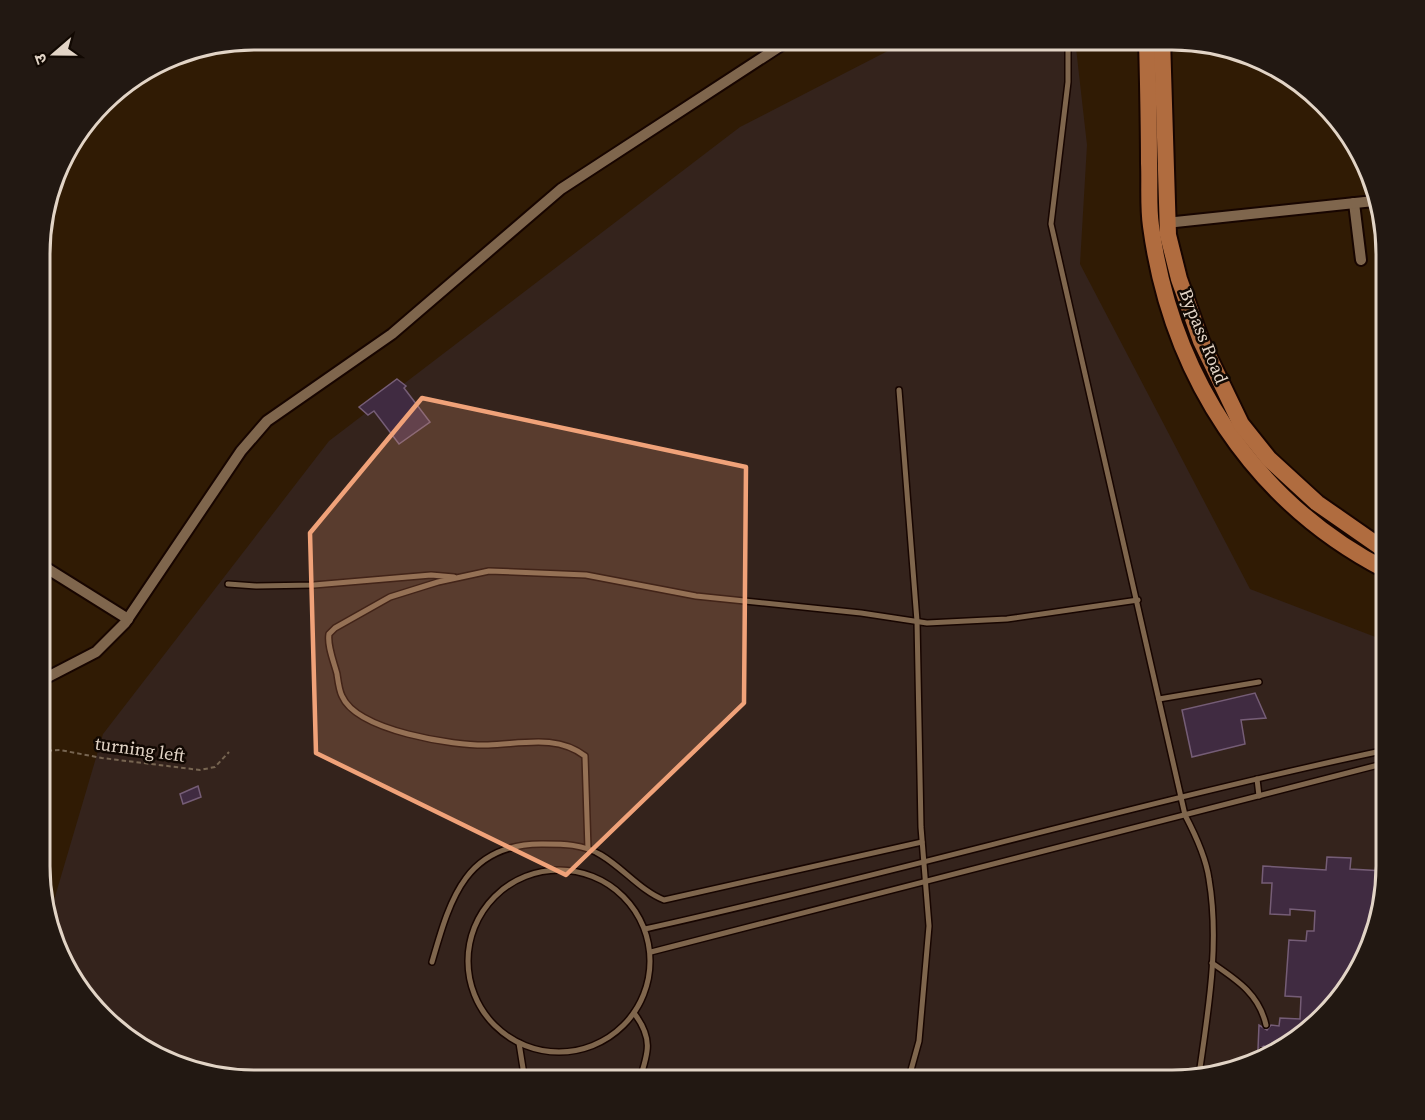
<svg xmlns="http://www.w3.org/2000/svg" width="1425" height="1120" viewBox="0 0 1425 1120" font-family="'Source Serif 4','Noto Sans Devanagari',serif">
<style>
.education{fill:#34231c}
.building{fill:#402b41;stroke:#755d76;stroke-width:1.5}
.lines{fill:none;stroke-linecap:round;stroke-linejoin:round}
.service-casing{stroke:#170500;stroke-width:8}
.minor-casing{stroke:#170500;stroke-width:14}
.primary-casing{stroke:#170500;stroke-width:20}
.path{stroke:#776551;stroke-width:2;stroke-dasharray:4.5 3;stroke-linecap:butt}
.service{stroke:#7f664d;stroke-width:5}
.minor{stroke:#7f664d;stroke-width:10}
.primary{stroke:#b06c3f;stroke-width:16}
.marked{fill:#f0a279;fill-opacity:0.2;stroke:#f0a279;stroke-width:4.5;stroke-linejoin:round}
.labels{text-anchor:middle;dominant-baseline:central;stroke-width:5;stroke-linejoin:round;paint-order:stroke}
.street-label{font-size:18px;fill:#e2d4c6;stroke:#110802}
.rim{fill:none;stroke:#e2d4c6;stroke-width:3}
</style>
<rect width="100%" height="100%" fill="#301b04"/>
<polygon class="education" points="911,39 1075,39 1087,145 1080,264 1250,589 1386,641 1386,881 1370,949 1332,1008 1254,1065 1171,1081 240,1081 171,1065 112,1027 61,962 49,917 103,734 329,441 740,127"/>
<g class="building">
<polygon points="397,379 406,386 404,388 430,422 399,444 374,411 368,415 359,407"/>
<polygon points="1255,693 1266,718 1241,720 1245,744 1192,757 1182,710"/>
<polygon points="198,786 201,797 183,804 180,794"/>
<polygon points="1327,857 1351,858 1350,869 1384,871 1383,879 1386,881 1370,949 1332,1008 1271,1052 1267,1052 1264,1046 1258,1049 1259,1025 1267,1030 1271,1025 1279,1026 1280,1018 1300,1019 1301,997 1285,996 1289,940 1306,941 1307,931 1314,931 1315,911 1290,909 1290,915 1270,914 1272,883 1262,883 1263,866 1326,870"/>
</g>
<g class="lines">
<g class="service-casing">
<g id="service">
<path d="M1068 39V82L1051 224 1185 815C1195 834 1206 857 1209 879 1220 944 1208 1011 1199 1075"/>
<polyline points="899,390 917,621 921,827 929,926 919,1041 908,1081"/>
<polyline points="228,584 256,586 314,585 431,575 454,577"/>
<polyline points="1159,699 1259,682"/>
<polyline points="1257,779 1259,796"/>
<path d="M588 849 585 756C557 734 521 744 488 745 454 746 357 731 342 696 339 690 338 681 337 674 334 662 327 646 329 634L335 628 390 597 438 582 489 571 586 575 696 596 861 613 927 623 1007 619 1138 600"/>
<circle cx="559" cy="961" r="91"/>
<path d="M645 929C893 874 1137 803 1386 750"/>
<polyline points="651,952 1386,763"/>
<path d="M432 962C450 900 465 843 543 844 563 844 583 844 601 855 623 868 641 891 664 900L922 842"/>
<path d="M1212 963C1237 980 1259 994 1266 1025"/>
<path d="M634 1013C653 1038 649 1052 639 1081"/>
<polyline points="519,1043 525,1081"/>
<polyline points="1256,1063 1262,1051"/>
</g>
</g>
<g class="minor-casing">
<g id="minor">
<polyline points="1354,203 1361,260"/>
<polyline points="1166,223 1374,201"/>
<polyline points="40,564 128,619"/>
<polyline points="40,681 96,652 125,623 241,451 267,421 392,334 561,189 791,39"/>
</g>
</g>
<g class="primary-casing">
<g id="primary">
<path d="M1147 39C1148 80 1149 121 1149 163 1150 183 1148 206 1151 226 1171 374 1252 501 1386 570"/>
<polyline points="1162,39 1168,235 1179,279 1201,341 1241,424 1269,459 1317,503 1386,551"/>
</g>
</g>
<polyline class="path" points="40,751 60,750 102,758 200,770 215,767 229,752"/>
<use href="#service" class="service"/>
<use href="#minor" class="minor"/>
<use href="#primary" class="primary"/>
</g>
<path class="marked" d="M422 398 746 467 744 703 566 875 316 753 310 533Z"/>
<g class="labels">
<g class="street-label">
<text transform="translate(1204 336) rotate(68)">Bypass Road</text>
<text transform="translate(140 749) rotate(8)">turning left</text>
</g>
</g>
<path d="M0 0H1425V1120H0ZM254 50H1172A204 204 0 0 1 1376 254V866A204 204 0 0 1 1172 1070H254A204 204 0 0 1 50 866V254A204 204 0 0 1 254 50Z" fill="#221812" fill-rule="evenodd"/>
<path class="rim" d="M254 50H1172A204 204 0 0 1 1376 254V866A204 204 0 0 1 1172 1070H254A204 204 0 0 1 50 866V254A204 204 0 0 1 254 50Z"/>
<g transform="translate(54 54) rotate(250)" stroke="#110802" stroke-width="4.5" paint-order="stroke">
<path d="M0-4.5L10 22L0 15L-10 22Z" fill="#e2d4c6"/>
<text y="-9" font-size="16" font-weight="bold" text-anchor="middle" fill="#e2d4c6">उ</text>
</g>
</svg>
